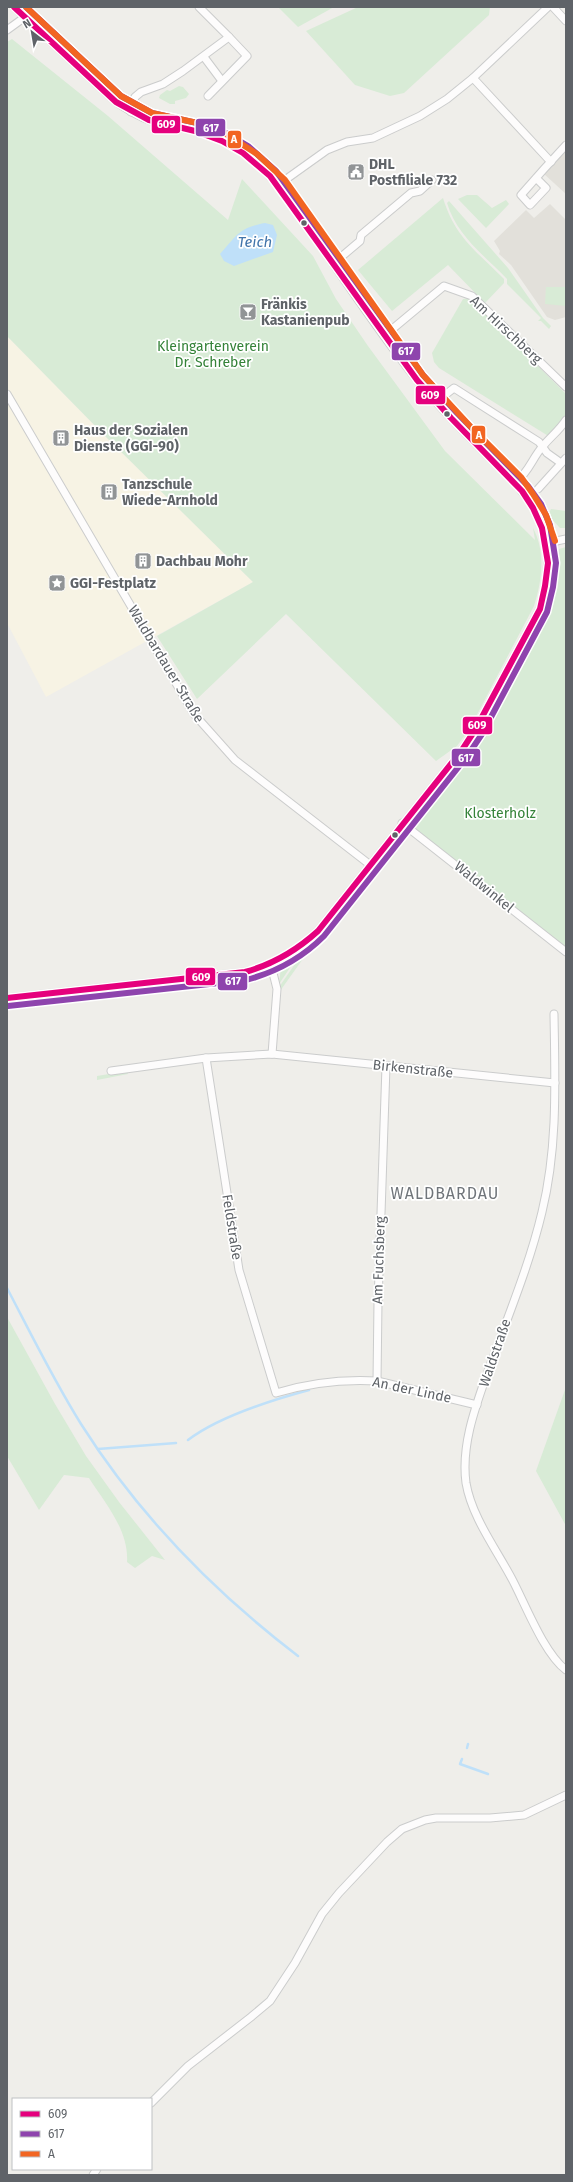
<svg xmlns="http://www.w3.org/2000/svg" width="573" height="2182" viewBox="0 0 573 2182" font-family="'Fira Sans',sans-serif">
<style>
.commercial{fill:#f7f3e4}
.education{fill:#e2e0da}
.green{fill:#d8ebd6}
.water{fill:#bfe0f9}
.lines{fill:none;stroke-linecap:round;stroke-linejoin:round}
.stream{stroke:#bfe0f9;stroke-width:2.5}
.street-casing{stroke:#cbcccc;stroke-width:9}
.street{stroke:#fdfcfc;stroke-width:7}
.bus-1-casing{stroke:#fff;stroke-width:9}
.bus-2-casing{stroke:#fff;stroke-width:9}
.bus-3-casing{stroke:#fff;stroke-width:9}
.bus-1{stroke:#e5007d;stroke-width:6}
.bus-2{stroke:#8e44ad;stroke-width:6}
.bus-3{stroke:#f26522;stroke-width:6}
.bus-dot{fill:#5f6368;stroke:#fff;stroke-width:1.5}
.labels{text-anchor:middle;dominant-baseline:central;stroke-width:3.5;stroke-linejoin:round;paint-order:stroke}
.poi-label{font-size:14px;font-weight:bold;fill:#5f6368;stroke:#fff;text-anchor:start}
.street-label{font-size:14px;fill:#5f6368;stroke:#fff}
.park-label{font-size:14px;fill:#348238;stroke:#fff}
.water-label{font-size:15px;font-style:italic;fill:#4174aa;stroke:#fff}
.quarter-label{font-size:16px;letter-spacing:1px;fill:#70757a;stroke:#fff}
.line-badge{stroke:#fff;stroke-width:1.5}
.badge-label{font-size:11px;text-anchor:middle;font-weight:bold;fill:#fff}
</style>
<rect width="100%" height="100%" fill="#efeeea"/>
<polygon class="commercial" points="7,336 107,438 253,582 46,697 7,623"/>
<g class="education">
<polygon points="566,148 566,194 543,173"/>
<polygon points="550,204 566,220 566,317 555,320 547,317 511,265 499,254 500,251 494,241 526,210 534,218"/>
</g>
<g class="green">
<polygon points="278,7 334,7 298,27"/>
<polygon points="358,7 490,7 489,15 404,93 390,96 355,85 306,31"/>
<path d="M12 39 108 116 228 220 242 179 313 256 336 299 368 346 445 451 535 540 533 528C546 552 542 581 534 606L470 728 457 746 436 761 286 614 197 699 157 636 253 582 107 438 7 336V42Z"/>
<polygon points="179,86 183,87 189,94 186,98 175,101 175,104 170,104 159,98 160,95 167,90 170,91"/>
<polygon points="467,195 477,195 492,208 506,200 509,204 486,228 458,199"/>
<path d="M443 198C455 237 476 251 504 279V283L485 303 448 265 392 311 358 270Z"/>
<path d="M449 201 508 268 543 318 551 326 549 329 541 321H538L541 318 507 284V279C484 255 457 236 447 203Z"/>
<polygon points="546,287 566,287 566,306 545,304"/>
<polygon points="470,298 566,394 566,414 550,437 439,368 434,362 432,353 463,299"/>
<polygon points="551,509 566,511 566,528 560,528 548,515"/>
<polygon points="566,547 566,949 407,824 466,751 520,662 546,609 559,549"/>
<polygon points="300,953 279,984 281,967"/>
<polygon points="302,954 305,956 280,991 279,987"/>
<polygon points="127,1071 128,1074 97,1080 97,1076"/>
<path d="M7 1317 55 1404 86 1456 119 1502 165 1560 152 1556 135 1568 127 1562C129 1530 105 1503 89 1478L64 1475 39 1510 7 1456Z"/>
<polygon points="566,1387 566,1526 536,1471"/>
</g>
<path class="water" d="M265 223 273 225 277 235 273 252 234 266 224 261 220 254C237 235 239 228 265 223Z"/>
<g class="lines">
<g class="stream">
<path d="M7 1288C31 1334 54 1381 81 1424 138 1514 213 1591 298 1656"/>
<path d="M188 1440C218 1417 272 1400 309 1390"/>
<polyline points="98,1449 176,1443"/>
<polyline points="467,1748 468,1744"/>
<polyline points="462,1759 460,1764 488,1774"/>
</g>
<g class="street-casing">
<g id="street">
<polyline points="553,7 566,21"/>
<polyline points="7,30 25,17"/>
<polyline points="204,57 222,81"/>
<polyline points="473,78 551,162"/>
<polyline points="208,96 247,56 229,37"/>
<polyline points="131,112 135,97 141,92 163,84 183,71 229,37 199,7"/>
<path d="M536 178 546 188 530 205 521 195C529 186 536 178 544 169L566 145"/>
<polyline points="278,185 327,150 347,142 373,138 420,116 447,99 473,78 548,7"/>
<polyline points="334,263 360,241 361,235 411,193 420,191 432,180"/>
<polyline points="384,336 444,286 472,296 566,387"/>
<polyline points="7,394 194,714 235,760 369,864"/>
<polyline points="436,402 454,388 539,442 547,453 561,463"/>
<path d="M515 483C530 471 532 458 543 446 552 435 558 432 566 420"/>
<polyline points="538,489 566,458"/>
<polyline points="547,543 566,539"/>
<polyline points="402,823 566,952"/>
<polyline points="271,965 277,989 272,1054"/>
<path d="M7 998 245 972C277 964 294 954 318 931L462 750 475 730 540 609C549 578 552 547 538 517 527 492 506 474 487 455 463 431 438 406 417 380 367 317 325 249 278 185 257 161 231 141 200 132 187 128 174 127 161 124 144 120 130 111 116 102L14 7"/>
<path d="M554 1014C555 1080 558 1147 542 1212 529 1267 506 1321 487 1374 475 1408 461 1446 466 1483 472 1518 497 1550 513 1581 526 1606 544 1653 566 1670"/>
<path d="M206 1058 239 1270 276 1393C309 1383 342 1379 377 1381L477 1405"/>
<polyline points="111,1071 206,1058 272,1054 555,1083"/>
<polyline points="377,1381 378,1302 386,1066"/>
<polyline points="151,2103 188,2066 251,2017 270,2001 295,1963 322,1914 339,1893 387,1842 402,1829 425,1820 436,1818 490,1818 524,1815 566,1795"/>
<polyline points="93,2175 97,2169"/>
</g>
</g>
<use href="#street" class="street"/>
<g class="bus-1-casing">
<path id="bus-1" d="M7 998 245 972C274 964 296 951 318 931L462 750 475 730 540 609 545 586 548 563 542 528 533 508 522 491 451 418 417 380 270 176 243 153 222 141 195 131 149 120 116 102 14 7"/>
</g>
<g class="bus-2-casing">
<path id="bus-2" d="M8 1006 246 980C277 972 302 958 324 936L468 755 482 734 547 612 553 587 556 563 550 525 541 504 528 486 457 413 423 375 276 171 248 146 226 133 197 123 152 113 121 96 26 7"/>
</g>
<g class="bus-3-casing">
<polyline id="bus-3" points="26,7 121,96 152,113 202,124 226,134 257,154 285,180 423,375 470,426 521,477 533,494 546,515 555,541"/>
</g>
<use href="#bus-1" class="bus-1"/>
<use href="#bus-2" class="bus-2"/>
<use href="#bus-3" class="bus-3"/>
</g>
<defs>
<g id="civic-square" transform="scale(0.9)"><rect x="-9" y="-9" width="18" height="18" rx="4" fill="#919496" stroke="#fff"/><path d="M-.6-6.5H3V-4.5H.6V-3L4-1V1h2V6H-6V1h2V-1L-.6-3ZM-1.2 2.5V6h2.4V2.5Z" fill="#fff"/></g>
<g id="bar-square" transform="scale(0.9)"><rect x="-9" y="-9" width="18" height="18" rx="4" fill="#919496" stroke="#fff"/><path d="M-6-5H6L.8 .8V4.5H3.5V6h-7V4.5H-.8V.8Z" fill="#fff"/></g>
<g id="building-square" transform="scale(0.9)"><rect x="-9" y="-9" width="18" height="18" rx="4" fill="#919496" stroke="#fff"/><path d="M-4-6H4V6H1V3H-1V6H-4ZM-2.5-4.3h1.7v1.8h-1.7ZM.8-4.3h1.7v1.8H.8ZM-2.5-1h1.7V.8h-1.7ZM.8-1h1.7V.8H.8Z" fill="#fff"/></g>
<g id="sight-square" transform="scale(0.9)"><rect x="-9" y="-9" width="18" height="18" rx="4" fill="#919496" stroke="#fff"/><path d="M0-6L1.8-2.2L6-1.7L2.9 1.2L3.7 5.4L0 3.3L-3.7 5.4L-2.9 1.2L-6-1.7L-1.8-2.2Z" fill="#fff"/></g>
</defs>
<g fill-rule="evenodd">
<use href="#civic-square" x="356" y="172"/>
<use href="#bar-square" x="248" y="312"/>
<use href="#building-square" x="61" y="438"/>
<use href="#building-square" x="109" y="492"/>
<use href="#building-square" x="143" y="561"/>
<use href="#sight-square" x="57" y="583"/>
</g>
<g class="bus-dot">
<circle cx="304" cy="223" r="3.5"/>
<circle cx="447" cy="414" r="3.5"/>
<circle cx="395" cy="835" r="3.5"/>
</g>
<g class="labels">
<g class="poi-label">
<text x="369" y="164">DHL<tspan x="369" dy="16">Postfiliale 732</tspan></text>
<text x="261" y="304">Fränkis<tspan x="261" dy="16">Kastanienpub</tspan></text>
<text x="74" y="430">Haus der Sozialen<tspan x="74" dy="16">Dienste (GGI-90)</tspan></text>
<text x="122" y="484">Tanzschule<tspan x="122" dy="16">Wiede-Arnhold</tspan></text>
<text x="156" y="561">Dachbau Mohr</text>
<text x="70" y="583">GGI-Festplatz</text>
</g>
<g class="street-label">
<text transform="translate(506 330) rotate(43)">Am Hirschberg</text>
<text transform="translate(166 664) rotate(59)">Waldbardauer Straße</text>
<text transform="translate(484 887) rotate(39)">Waldwinkel</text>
<text transform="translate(413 1069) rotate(6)">Birkenstraße</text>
<text transform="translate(232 1227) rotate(81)">Feldstraße</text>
<text transform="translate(379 1260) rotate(-88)">Am Fuchsberg</text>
<text transform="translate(495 1353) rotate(-71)">Waldstraße</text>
<text transform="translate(412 1390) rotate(12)">An der Linde</text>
</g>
<g class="park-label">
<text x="213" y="346">Kleingartenverein<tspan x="213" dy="16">Dr. Schreber</tspan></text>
<text x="500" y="813">Klosterholz</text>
</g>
<g class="water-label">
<text x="255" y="242">Teich</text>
</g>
<g class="quarter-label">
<text x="445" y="1193">WALDBARDAU</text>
</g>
</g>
<g class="line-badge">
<rect x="151" y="115" width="30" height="19" rx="4" fill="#e5007d"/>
<rect x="195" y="118" width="31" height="19" rx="4" fill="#8e44ad"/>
<rect x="227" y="130" width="15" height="19" rx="4" fill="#f26522"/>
<rect x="391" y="342" width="30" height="19" rx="4" fill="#8e44ad"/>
<rect x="415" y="385" width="31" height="20" rx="4" fill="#e5007d"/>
<rect x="471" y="425" width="15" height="19" rx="4" fill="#f26522"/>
<rect x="462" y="716" width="31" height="19" rx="4" fill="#e5007d"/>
<rect x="451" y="748" width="30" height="19" rx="4" fill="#8e44ad"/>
<rect x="185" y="967" width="31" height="19" rx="4" fill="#e5007d"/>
<rect x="217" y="972" width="31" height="19" rx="4" fill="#8e44ad"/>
</g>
<g class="badge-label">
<text x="166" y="128">609</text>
<text x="211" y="132">617</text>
<text x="234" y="143">A</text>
<text x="406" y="355">617</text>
<text x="430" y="399">609</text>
<text x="479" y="439">A</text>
<text x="477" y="729">609</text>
<text x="466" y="762">617</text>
<text x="201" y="981">609</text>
<text x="233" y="985">617</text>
</g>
<rect width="573" height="2182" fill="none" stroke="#5f6368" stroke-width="16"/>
<rect x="12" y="2098" width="140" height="72" fill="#ffffff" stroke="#bfc1c3"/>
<rect x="20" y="2111" width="20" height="6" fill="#e5007d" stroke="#bfc1c3"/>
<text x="48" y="2118" font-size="12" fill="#5f6368">609</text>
<rect x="20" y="2131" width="20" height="6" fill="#8e44ad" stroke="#bfc1c3"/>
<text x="48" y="2138" font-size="12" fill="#5f6368">617</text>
<rect x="20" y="2151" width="20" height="6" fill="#f26522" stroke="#bfc1c3"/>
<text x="48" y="2158" font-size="12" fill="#5f6368">A</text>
<g transform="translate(32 32) rotate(329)" stroke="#ffffff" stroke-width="3" paint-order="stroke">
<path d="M0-3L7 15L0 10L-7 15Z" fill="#5f6368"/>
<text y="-6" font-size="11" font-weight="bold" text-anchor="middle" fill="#5f6368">N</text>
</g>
</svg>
